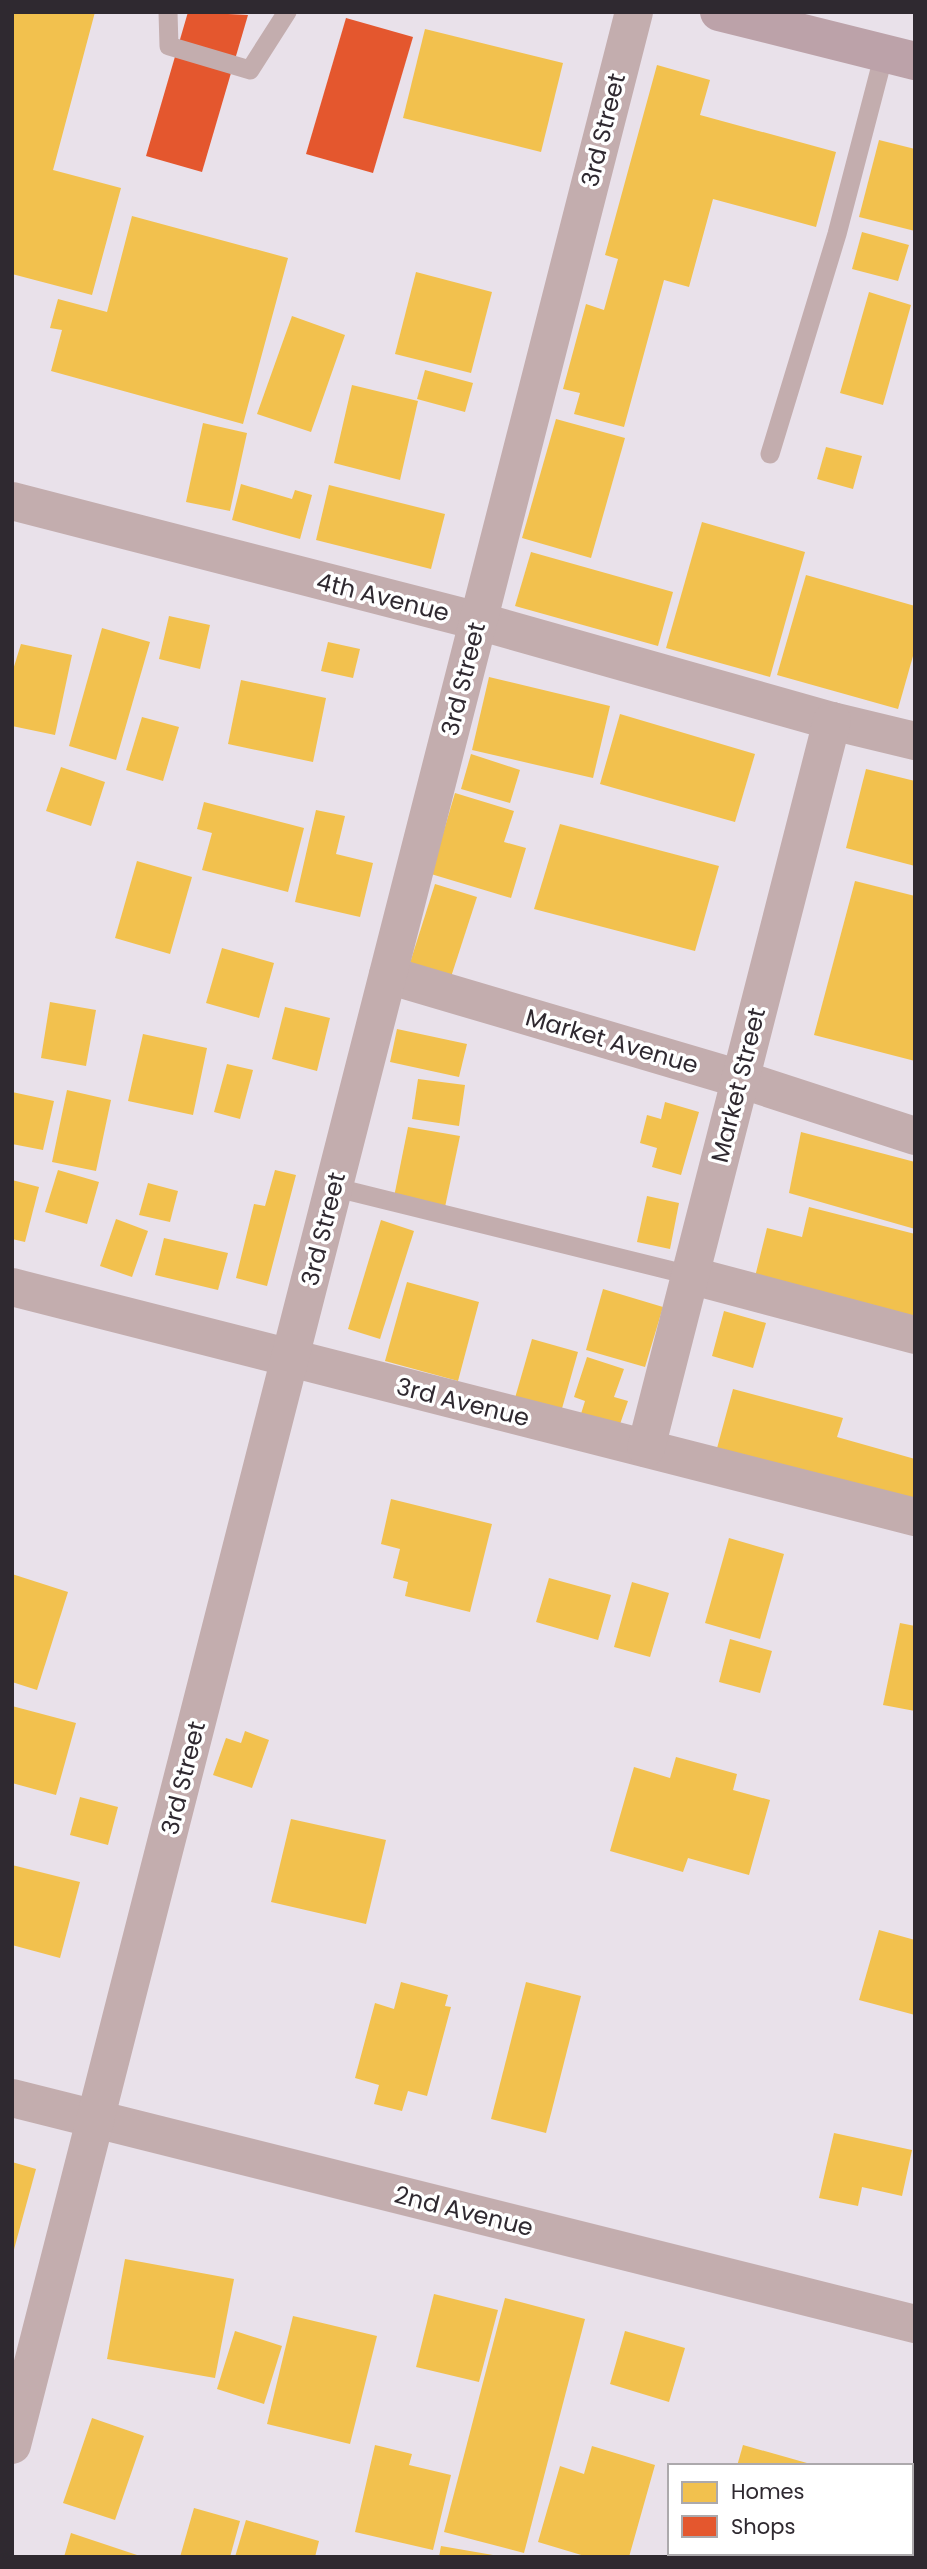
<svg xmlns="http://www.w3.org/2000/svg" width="927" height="2569" viewBox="0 0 927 2569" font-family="Poppins,sans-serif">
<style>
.homes{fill:#f2c14e}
.shops{fill:#e4572e}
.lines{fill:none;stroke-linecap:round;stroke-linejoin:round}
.lane{stroke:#c3adae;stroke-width:19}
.street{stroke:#c3adae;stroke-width:38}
.highway{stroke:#bca2a9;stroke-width:38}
.labels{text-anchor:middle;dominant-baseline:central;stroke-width:7;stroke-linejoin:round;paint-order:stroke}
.street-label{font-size:24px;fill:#2f2930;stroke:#fff}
</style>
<rect width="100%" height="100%" fill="#e9e1ea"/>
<g class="homes">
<polygon points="12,12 95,12 53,170 121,188 92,295 12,274"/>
<polygon points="425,29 563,63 541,152 403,118"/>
<polygon points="657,65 710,80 700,115 836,152 816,227 713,199 689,287 664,280 624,427 574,414 580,393 563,389 586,304 604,310 618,259 605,255"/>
<polygon points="879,140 915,149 915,231 859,217"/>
<polygon points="132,216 288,258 243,424 51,371 62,330 50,328 58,299 107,312"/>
<polygon points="862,232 909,245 898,281 852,269"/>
<polygon points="416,272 492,292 471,373 395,354"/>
<polygon points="869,292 911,305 883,405 840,393"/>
<polygon points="292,316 345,335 311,432 257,414"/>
<polygon points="425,370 473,383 465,412 417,399"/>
<polygon points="352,385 418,401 400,480 334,463"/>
<polygon points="556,419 625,438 591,558 522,538"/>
<polygon points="203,423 247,433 230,511 186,502"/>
<polygon points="826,447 862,456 853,489 817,479"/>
<polygon points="241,484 292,499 295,490 312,495 300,539 232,520"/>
<polygon points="329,485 445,514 431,569 316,540"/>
<polygon points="702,522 805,552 770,677 666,648"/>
<polygon points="531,552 673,592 658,646 515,606"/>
<polygon points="806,575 915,606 915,649 898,709 777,675"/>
<polygon points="169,616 210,625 200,669 159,659"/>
<polygon points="102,628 150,642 116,760 69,746"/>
<polygon points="328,642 360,649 353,678 321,671"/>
<polygon points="21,644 72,655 55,735 12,726 12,673"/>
<polygon points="489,677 610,706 593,778 472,750"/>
<polygon points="241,680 326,698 313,762 228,744"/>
<polygon points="620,714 755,754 735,822 600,784"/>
<polygon points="142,717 179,727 163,781 126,770"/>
<polygon points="471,754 520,770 510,803 461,789"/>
<polygon points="61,767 105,782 91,826 46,811"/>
<polygon points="866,769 915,781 915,866 846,848"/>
<polygon points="455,793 514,811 504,842 526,848 511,898 431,874"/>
<polygon points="204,802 304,828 288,892 202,870 212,833 197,829"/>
<polygon points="316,810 345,816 336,854 373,863 360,917 295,902"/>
<polygon points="560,824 719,866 695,951 534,909"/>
<polygon points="137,861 192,877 170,954 115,938"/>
<polygon points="855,881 915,896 915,1061 814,1035"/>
<polygon points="435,884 477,897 450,980 409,966"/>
<polygon points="222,948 274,963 259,1018 206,1003"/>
<polygon points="50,1002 96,1010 86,1066 41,1058"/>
<polygon points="285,1007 330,1018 317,1071 272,1059"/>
<polygon points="397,1029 467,1044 459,1077 390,1062"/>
<polygon points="143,1034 207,1048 193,1115 128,1101"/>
<polygon points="227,1064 253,1070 240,1119 214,1112"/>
<polygon points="418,1079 465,1085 459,1126 412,1119"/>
<polygon points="67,1090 111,1100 96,1171 52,1162"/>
<polygon points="12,1092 54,1101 43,1150 12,1144"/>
<polygon points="665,1102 699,1112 681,1175 652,1167 657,1148 640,1143 647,1115 661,1119"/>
<polygon points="408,1127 460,1136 445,1207 394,1197"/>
<polygon points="801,1132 915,1162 915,1229 789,1193"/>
<polygon points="58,1170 99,1182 87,1224 45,1212"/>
<polygon points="275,1170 296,1175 267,1286 236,1278 254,1204 265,1206"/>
<polygon points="12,1180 39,1187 25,1242 12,1239"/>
<polygon points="148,1183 178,1191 170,1222 139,1215"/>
<polygon points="647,1196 679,1203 670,1249 637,1242"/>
<polygon points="809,1207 915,1234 915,1323 754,1281 767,1228 802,1237"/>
<polygon points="116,1219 148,1231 132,1277 100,1266"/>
<polygon points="381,1220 414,1231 380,1339 348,1329"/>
<polygon points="164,1238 228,1253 218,1290 155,1275"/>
<polygon points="407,1282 479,1302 458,1381 385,1361"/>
<polygon points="603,1289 663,1307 645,1367 586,1350"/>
<polygon points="724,1311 766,1323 753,1368 712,1356"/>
<polygon points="532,1339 578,1352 561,1412 515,1398"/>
<polygon points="587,1357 624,1369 614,1397 628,1401 618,1430 580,1417 585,1401 574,1397"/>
<polygon points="733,1389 843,1418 837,1437 915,1459 915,1505 716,1452"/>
<polygon points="391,1499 492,1524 470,1612 405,1596 408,1582 393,1578 400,1549 381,1544"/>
<polygon points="729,1538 784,1554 760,1639 705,1623"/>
<polygon points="12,1574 68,1592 37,1690 12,1682"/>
<polygon points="549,1578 611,1595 598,1640 536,1622"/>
<polygon points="632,1582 669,1593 650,1657 614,1647"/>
<polygon points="900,1623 915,1626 915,1711 883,1705"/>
<polygon points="730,1639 772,1651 760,1693 719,1682"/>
<polygon points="12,1706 76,1723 56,1795 12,1783"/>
<polygon points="245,1731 269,1740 252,1788 213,1775 226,1738 241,1743"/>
<polygon points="676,1757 737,1774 733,1790 770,1800 749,1875 688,1858 683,1872 610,1851 634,1767 670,1778"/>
<polygon points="80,1797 118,1807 108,1845 70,1835"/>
<polygon points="291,1819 386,1840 366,1924 271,1902"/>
<polygon points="12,1865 80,1882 60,1958 12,1945"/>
<polygon points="879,1930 915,1940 915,2015 859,2000"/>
<polygon points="401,1982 448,1995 445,2006 451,2007 427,2096 408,2091 402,2111 374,2104 379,2085 355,2078 375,2003 394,2009"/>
<polygon points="526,1982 581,1996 546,2133 491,2119"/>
<polygon points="834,2133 912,2150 902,2196 862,2187 858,2206 819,2198"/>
<polygon points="12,2162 36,2169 13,2253 12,2253"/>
<polygon points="125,2259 234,2279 215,2378 107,2359"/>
<polygon points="434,2294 498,2310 479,2382 416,2367"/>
<polygon points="505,2298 585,2319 524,2553 444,2532"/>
<polygon points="293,2316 377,2336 350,2444 267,2424"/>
<polygon points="235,2331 282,2346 264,2404 217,2389"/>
<polygon points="625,2331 685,2348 669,2402 610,2384"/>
<polygon points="92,2418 144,2436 115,2520 63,2503"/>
<polygon points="375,2445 412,2454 409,2465 451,2475 433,2550 355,2532"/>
<polygon points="743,2445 814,2465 814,2466 737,2466"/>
<polygon points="592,2446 655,2465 629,2557 588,2557 538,2542 560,2466 584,2474"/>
<polygon points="194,2508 240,2521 230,2557 180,2557"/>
<polygon points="246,2520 319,2541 315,2557 235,2557"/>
<polygon points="71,2533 140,2556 140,2557 64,2557"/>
<polygon points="441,2546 493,2555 493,2557 439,2557"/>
<polygon points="669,2553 793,2553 803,2556 668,2557"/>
</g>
<g class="shops">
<polygon points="188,12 248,15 202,172 146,156"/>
<polygon points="346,18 413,37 373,173 306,154"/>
</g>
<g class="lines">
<g class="lane">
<polyline points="168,12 169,46 250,70 287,12"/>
<polyline points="770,454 837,234 884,54"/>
<polyline points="333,1187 689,1275"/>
</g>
<g class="street">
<polyline points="12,501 478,621 832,721 915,741"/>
<polyline points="388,975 740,1079 915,1136"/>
<polyline points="689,1275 915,1335"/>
<polyline points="12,1287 915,1517"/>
<polyline points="646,1448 832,721"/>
<polyline points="12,2098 915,2324"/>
<polyline points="12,2445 634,12"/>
</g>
<polyline class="highway" points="719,12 915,61"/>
</g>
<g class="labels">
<g class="street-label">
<text transform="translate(603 130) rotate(-76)">3rd Street</text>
<text transform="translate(383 597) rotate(14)">4th Avenue</text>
<text transform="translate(463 679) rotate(-76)">3rd Street</text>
<text transform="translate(612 1041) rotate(16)">Market Avenue</text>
<text transform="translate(738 1085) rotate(-76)">Market Street</text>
<text transform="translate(323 1229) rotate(-76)">3rd Street</text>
<text transform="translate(463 1402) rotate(14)">3rd Avenue</text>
<text transform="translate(183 1778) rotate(-76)">3rd Street</text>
<text transform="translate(464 2211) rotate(14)">2nd Avenue</text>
</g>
</g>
<rect width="927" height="2569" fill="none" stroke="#2f2930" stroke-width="28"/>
<rect x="668" y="2464" width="245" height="91" fill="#ffffff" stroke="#aca9ac" stroke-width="2"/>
<rect x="682" y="2482" width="35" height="21" fill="#f2c14e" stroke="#aca9ac" stroke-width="2"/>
<text x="731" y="2499" font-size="21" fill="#2f2930">Homes</text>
<rect x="682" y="2516" width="35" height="21" fill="#e4572e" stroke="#aca9ac" stroke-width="2"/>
<text x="731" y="2534" font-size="21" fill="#2f2930">Shops</text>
</svg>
